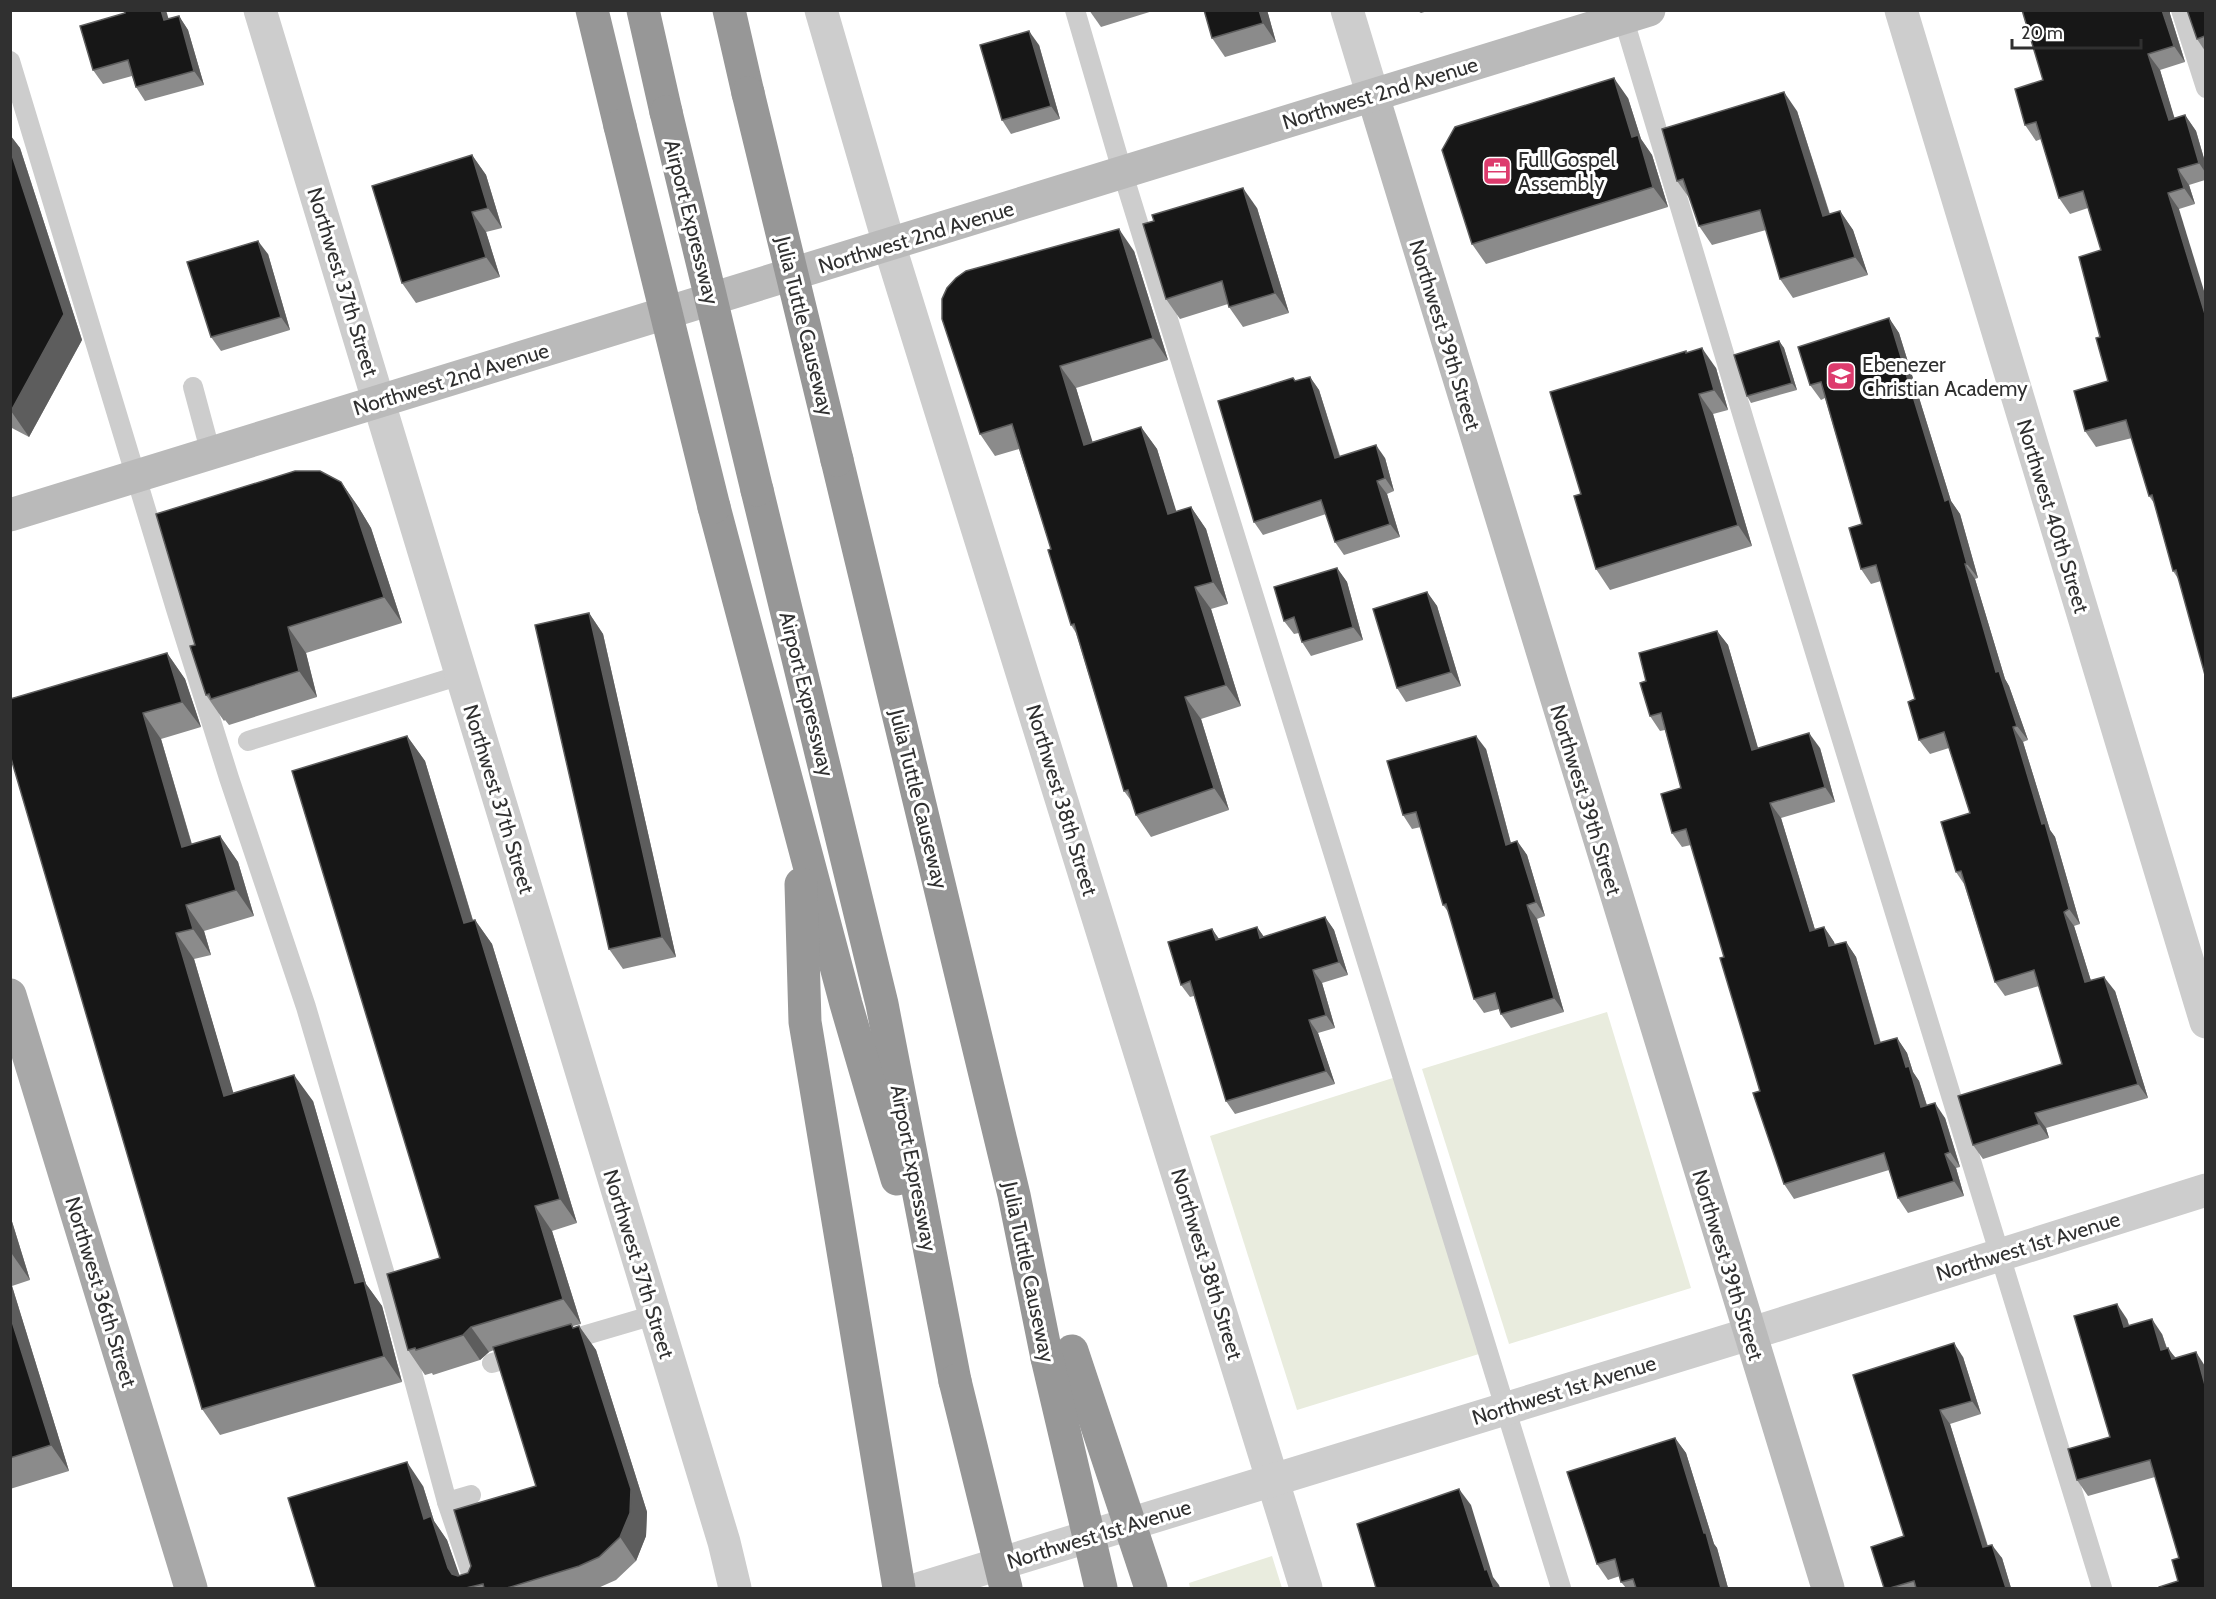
<svg xmlns="http://www.w3.org/2000/svg" width="2216" height="1599" viewBox="0 0 2216 1599" font-family="Cabin,sans-serif">
<style>
.green{fill:#e9ecde}
.lines{fill:none;stroke-linecap:round;stroke-linejoin:round}
.lane{stroke:#cdcdcd;stroke-width:20}
.street{stroke:#cdcdcd;stroke-width:33}
.secondary{stroke:#bababa;stroke-width:33}
.primary{stroke:#a8a8a8;stroke-width:33}
.highway{stroke:#979797;stroke-width:33}
.highway-bridge{stroke:#979797;stroke-width:33}
.wall{fill:#8b8b8b}
.shaded-wall{fill:#5d5d5d}
.building{fill:#171717;stroke:#5d5d5d;stroke-width:1.5}
.labels{text-anchor:middle;dominant-baseline:central;stroke-width:6;stroke-linejoin:round;paint-order:stroke}
.street-label{font-size:21px;fill:#303030;stroke:#fff}
.poi-label{font-size:21px;fill:#303030;stroke:#fff;text-anchor:start}
</style>
<rect width="100%" height="100%" fill="#fff"/>
<g class="green">
<polygon points="1607,1012 1691,1288 1509,1344 1422,1069"/>
<polygon points="1396,1077 1479,1354 1297,1410 1210,1136"/>
<polygon points="1272,1556 1282,1588 1190,1588 1189,1583"/>
</g>
<g class="lines">
<g class="lane">
<polyline points="1075,10 1123,174 1561,1588"/>
<polyline points="1621,10 1747,430 2102,1588"/>
<polyline points="2181,10 2206,88"/>
<polyline points="10,61 176,609 229,778 306,1007 391,1295 447,1502"/>
<polyline points="193,387 211,454"/>
<polyline points="248,741 461,675"/>
<polyline points="562,1342 654,1315"/>
<polyline points="492,1363 522,1354"/>
<polyline points="471,1495 447,1502 476,1588"/>
</g>
<g class="street">
<polyline points="260,10 724,1542 735,1588"/>
<polyline points="821,10 889,244 1306,1588"/>
<polyline points="1347,10 1373,96"/>
<polyline points="1901,10 2206,1022"/>
<polyline points="921,1588 1749,1334 2206,1190"/>
</g>
<g class="secondary">
<polyline points="1373,96 1828,1588"/>
<polyline points="10,515 1649,10"/>
</g>
<polyline class="primary" points="10,995 191,1588"/>
<g class="highway">
<polyline points="592,10 620,126"/>
<polyline points="643,10 666,112"/>
<polyline points="729,10 748,93"/>
<polyline points="837,460 1014,1195 1047,1358"/>
<polyline points="757,490 882,1004 955,1381"/>
<polyline points="714,507 846,1004 897,1179"/>
<polyline points="801,884 805,1022 899,1588"/>
</g>
<g class="highway-bridge">
<polyline points="748,93 837,460"/>
<polyline points="666,112 757,490"/>
<polyline points="620,126 714,507"/>
<polyline points="1072,1351 1151,1588"/>
<polyline points="1047,1358 1101,1588"/>
<polyline points="955,1381 1006,1588"/>
</g>
</g>
<g class="wall">
<polygon points="1089,10 1156,10 1101,27"/>
<polygon points="1204,10 1267,10 1276,42 1225,57 1212,38"/>
<polygon points="1416,10 1431,10 1421,13"/>
<polygon points="2022,10 2170,10 2170,14 2185,62 2160,70 2174,118 2185,115 2196,131 2205,162 2205,180 2189,185 2195,204 2179,209 2179,580 2173,571 2154,503 2149,496 2132,438 2096,447 2085,431 2108,381 2100,337 2101,250 2088,208 2070,214 2059,198 2041,139 2036,141 2025,125 2043,80"/>
<polygon points="2205,10 2205,51 2197,39"/>
<polygon points="179,16 188,30 204,85 145,101 136,87 132,76 103,84 93,70 169,19"/>
<polygon points="1039,45 1060,119 1011,134 1002,120"/>
<polygon points="1628,98 1641,139 1652,155 1668,207 1486,264 1472,244"/>
<polygon points="1797,111 1830,214 1840,211 1853,230 1868,275 1793,298 1780,279 1766,230 1712,245 1699,226 1690,199 1677,181"/>
<polygon points="10,135 20,148 82,340 29,437 10,427"/>
<polygon points="472,155 486,175 502,228 486,232 500,277 416,303 402,283"/>
<polygon points="1257,208 1289,313 1243,327 1229,307 1228,304 1180,319 1166,299"/>
<polygon points="1134,251 1168,360 1076,388 1092,442 1141,427 1157,449 1176,512 1191,507 1206,529 1228,604 1211,609 1241,706 1201,719 1229,810 1151,837 1136,815 1132,802 1124,791 1076,633 1071,625 1051,549 1019,449 995,456 980,434"/>
<polygon points="268,254 290,330 221,351 211,337"/>
<polygon points="1889,318 1899,333 1951,501 1960,514 1978,578 1975,579 2005,679 2009,686 2028,740 2023,742 2050,830 2055,837 2080,924 2074,926 2091,981 2115,991 2148,1098 2046,1128 2049,1138 1983,1159 1973,1145 2062,1064 2039,986 2005,996 1995,982 1964,884 1956,872 1970,813 1949,748 1930,754 1919,740 1915,699 1881,581 1871,584 1861,569 1862,524 1825,398 1821,400 1810,385"/>
<polygon points="1779,341 1784,348 1797,390 1751,403 1747,396"/>
<polygon points="1686,351 1687,353 1716,368 1728,410 1713,414 1752,546 1610,590 1596,569 1581,494"/>
<polygon points="1310,377 1319,390 1340,456 1385,458 1394,491 1387,494 1400,537 1344,555 1335,542 1326,514 1263,535 1254,522 1295,381"/>
<polygon points="341,482 359,508 371,528 402,623 306,653 317,697 229,725 225,720 224,721 206,695 195,645"/>
<polygon points="1337,568 1347,582 1363,640 1311,656 1302,642 1299,633 1294,634 1284,621"/>
<polygon points="1427,592 1437,606 1461,686 1406,702 1397,688"/>
<polygon points="589,613 603,634 676,957 623,969 609,949"/>
<polygon points="1717,631 1728,645 1758,749 1820,748 1835,802 1781,818 1815,930 1824,927 1834,942 1835,945 1846,942 1856,957 1881,1043 1897,1038 1907,1053 1913,1072 1919,1081 1927,1105 1945,1118 1960,1167 1956,1168 1964,1196 1908,1213 1898,1198 1889,1170 1794,1199 1784,1184 1724,957 1691,845 1682,847 1672,833 1681,788 1665,730 1660,731 1650,716 1646,681"/>
<polygon points="167,653 185,679 201,727 161,739 192,844 220,836 238,862 254,916 204,931 211,955 194,959 233,1093 313,1101 366,1284 382,1306 402,1382 220,1435 202,1409 10,755"/>
<polygon points="407,736 425,761 473,920 475,920 492,944 577,1223 552,1231 581,1324 573,1326 574,1328 579,1326 596,1350 647,1512 646,1536 636,1561 616,1580 598,1588 316,1588 423,1486 434,1521 447,1540 459,1576 468,1573 536,1486 494,1350 489,1352 480,1360 433,1375 432,1373 425,1375 408,1350 440,1258"/>
<polygon points="1486,749 1511,843 1517,841 1527,855 1545,916 1537,919 1564,1012 1511,1028 1501,1014 1499,1009 1484,1013 1474,999 1449,913 1443,905 1421,827 1412,829 1403,815"/>
<polygon points="1325,917 1334,930 1348,975 1322,983 1335,1028 1318,1033 1335,1084 1235,1114 1226,1101 1194,996 1190,997 1181,985 1212,929 1219,939 1257,927 1264,937"/>
<polygon points="10,1215 30,1280 12,1286 69,1471 10,1489"/>
<polygon points="2127,1319 2129,1325 2162,1334 2167,1348 2176,1358 2196,1352 2178,1581 2179,1558 2155,1477 2088,1496 2077,1480 2110,1437"/>
<polygon points="1963,1357 1981,1414 1950,1424 1988,1546 2002,1558 2011,1588 1884,1588 1904,1536 1853,1375"/>
<polygon points="1675,1438 1686,1453 1714,1544 1717,1548 1728,1588 1626,1588 1621,1582 1620,1576 1608,1580 1597,1564"/>
</g>
<g class="shaded-wall">
<polygon points="161,10 166,10 173,34 164,20"/>
<polygon points="1259,10 1267,10 1276,42 1263,23"/>
<polygon points="2162,10 2170,10 2170,14 2185,62 2174,46"/>
<polygon points="179,16 188,30 204,85 194,71"/>
<polygon points="1029,31 1039,45 1060,119 1051,106"/>
<polygon points="2148,54 2160,70 2180,136 2169,120"/>
<polygon points="1614,78 1628,98 1641,139 1652,155 1668,207 1653,187 1632,137"/>
<polygon points="1784,92 1797,111 1836,235 1823,216"/>
<polygon points="2185,115 2196,131 2205,162 2205,172 2199,163"/>
<polygon points="10,135 20,148 82,340 29,437 11,411"/>
<polygon points="472,155 486,175 502,228 488,208"/>
<polygon points="2178,169 2189,185 2195,204 2184,188"/>
<polygon points="1243,188 1257,208 1289,313 1275,293"/>
<polygon points="2168,193 2179,209 2205,294 2205,314"/>
<polygon points="1840,211 1853,230 1868,275 1855,257"/>
<polygon points="472,212 486,232 500,277 486,257"/>
<polygon points="1119,229 1134,251 1168,360 1153,338"/>
<polygon points="258,241 268,254 290,330 281,317"/>
<polygon points="1889,318 1899,333 1951,501 1960,514 1978,578 1967,564 1945,501"/>
<polygon points="1779,341 1784,348 1797,390 1792,383"/>
<polygon points="1702,348 1716,368 1728,410 1714,390"/>
<polygon points="1060,366 1076,388 1100,466 1084,445"/>
<polygon points="1310,377 1319,390 1344,471 1335,458"/>
<polygon points="1699,394 1713,414 1752,546 1738,525"/>
<polygon points="1141,427 1157,449 1184,536 1168,514"/>
<polygon points="1376,445 1385,458 1394,491 1385,478"/>
<polygon points="1377,481 1387,494 1400,537 1390,524"/>
<polygon points="341,482 359,508 371,528 402,623 384,597"/>
<polygon points="1191,507 1206,529 1228,604 1213,582"/>
<polygon points="1965,564 1975,579 2005,679 2009,686 2028,740 2017,726 1996,672"/>
<polygon points="1337,568 1347,582 1363,640 1353,627"/>
<polygon points="1195,587 1211,609 1241,706 1226,685"/>
<polygon points="1427,592 1437,606 1461,686 1451,672"/>
<polygon points="589,613 603,634 676,957 662,937"/>
<polygon points="288,627 306,653 317,697 299,671"/>
<polygon points="1717,631 1728,645 1763,765 1752,750"/>
<polygon points="167,653 185,679 201,727 182,702"/>
<polygon points="1185,697 1201,719 1229,810 1214,788"/>
<polygon points="143,713 161,739 200,873 182,847"/>
<polygon points="2013,727 2023,742 2050,830 2055,837 2080,924 2069,909 2042,824"/>
<polygon points="1809,733 1820,748 1835,802 1825,787"/>
<polygon points="407,736 425,761 481,948 464,923"/>
<polygon points="1476,736 1486,749 1515,859 1506,845"/>
<polygon points="1770,803 1781,818 1820,946 1810,931"/>
<polygon points="220,836 238,862 254,916 236,890"/>
<polygon points="1517,841 1527,855 1545,916 1536,902"/>
<polygon points="186,905 204,931 211,955 193,929"/>
<polygon points="1527,905 1537,919 1564,1012 1554,998"/>
<polygon points="2064,912 2074,926 2096,997 2085,982"/>
<polygon points="1325,917 1334,930 1348,975 1339,962"/>
<polygon points="475,920 492,944 577,1223 560,1199"/>
<polygon points="1257,927 1266,940 1260,938"/>
<polygon points="1824,927 1834,942 1839,961 1829,946"/>
<polygon points="1212,929 1221,942 1216,940"/>
<polygon points="176,933 194,959 242,1122 224,1096"/>
<polygon points="1846,942 1856,957 1885,1059 1875,1044"/>
<polygon points="1313,970 1322,983 1335,1028 1326,1015"/>
<polygon points="2104,977 2115,991 2148,1098 2138,1084"/>
<polygon points="1309,1020 1318,1033 1335,1084 1326,1071"/>
<polygon points="1897,1038 1907,1053 1913,1072 1919,1081 1932,1122 1921,1107 1906,1067"/>
<polygon points="294,1075 313,1101 366,1284 382,1306 402,1382 384,1356 355,1283"/>
<polygon points="1935,1103 1945,1118 1960,1167 1950,1152"/>
<polygon points="2035,1113 2046,1128 2049,1138 2039,1124"/>
<polygon points="1945,1154 1956,1168 1964,1196 1954,1181"/>
<polygon points="535,1206 552,1231 581,1324 563,1299"/>
<polygon points="10,1215 30,1280 12,1254 10,1249"/>
<polygon points="10,1284 12,1286 69,1471 51,1445 10,1315"/>
<polygon points="2117,1304 2127,1319 2134,1343 2124,1327"/>
<polygon points="2152,1319 2162,1334 2172,1365 2161,1350"/>
<polygon points="571,1324 584,1343 579,1326 596,1350 647,1512 646,1536 636,1561 620,1537"/>
<polygon points="471,1327 489,1352 480,1360 463,1335"/>
<polygon points="1954,1343 1963,1357 1981,1414 1972,1401"/>
<polygon points="2168,1348 2179,1363 2172,1359"/>
<polygon points="2196,1352 2205,1366 2205,1385"/>
<polygon points="1940,1410 1950,1424 1992,1561 1983,1547"/>
<polygon points="1675,1438 1686,1453 1714,1544 1717,1548 1728,1588 1721,1588"/>
<polygon points="407,1462 423,1486 434,1521 447,1540 464,1588 448,1568 424,1519"/>
<polygon points="1459,1489 1471,1505 1493,1577 1499,1585 1500,1588 1494,1588 1485,1570"/>
<polygon points="1992,1545 2002,1558 2011,1588 2006,1588"/>
</g>
<g class="building">
<polygon points="124,10 161,10 164,20 179,16 194,71 136,87 128,60 93,70 80,26 125,13"/>
<polygon points="1204,10 1259,10 1263,23 1212,38"/>
<polygon points="2022,10 2162,10 2174,46 2148,54 2169,120 2185,115 2199,163 2178,169 2184,188 2168,193 2205,314 2205,675 2176,570 2173,571 2152,495 2149,496 2126,420 2085,431 2074,391 2108,381 2096,338 2100,337 2079,257 2101,250 2083,191 2059,198 2036,122 2025,125 2015,89 2043,80"/>
<polygon points="2187,10 2205,10 2205,36 2197,39"/>
<polygon points="1029,31 1051,106 1002,120 980,45"/>
<polygon points="1614,78 1632,137 1638,135 1653,187 1472,244 1442,150 1455,127"/>
<polygon points="1784,92 1823,216 1840,211 1855,257 1780,279 1760,210 1699,226 1683,179 1677,181 1662,129"/>
<polygon points="10,149 64,314 11,411 10,411"/>
<polygon points="472,155 488,208 472,212 486,257 402,283 372,186"/>
<polygon points="1243,188 1275,293 1229,307 1222,281 1166,299 1143,224 1154,221 1152,215"/>
<polygon points="1119,229 1153,338 1060,366 1084,445 1141,427 1168,514 1191,507 1213,582 1195,587 1226,685 1185,697 1214,788 1136,815 1128,790 1124,791 1074,624 1071,625 1048,550 1051,549 1012,424 980,434 942,319 942,299 947,288 956,278 966,271"/>
<polygon points="258,241 281,317 211,337 187,262"/>
<polygon points="1889,318 1945,501 1949,499 1967,564 1965,564 1996,672 1999,671 2017,726 2013,727 2042,824 2045,823 2069,909 2064,912 2085,982 2104,977 2138,1084 2035,1113 2039,1124 1973,1145 1958,1096 2062,1064 2034,970 1995,982 1961,871 1956,872 1941,822 1970,813 1944,732 1919,740 1908,702 1915,699 1876,565 1861,569 1849,528 1862,524 1821,382 1810,385 1798,347"/>
<polygon points="1779,341 1792,383 1747,396 1734,355"/>
<polygon points="1702,348 1714,390 1699,394 1738,525 1596,569 1574,496 1581,494 1550,392 1686,351 1686,353"/>
<polygon points="1310,377 1335,458 1376,445 1385,478 1377,481 1390,524 1335,542 1321,500 1254,522 1218,401 1293,378 1295,381"/>
<polygon points="295,471 320,471 341,482 353,503 384,597 288,627 299,671 211,699 209,694 206,695 190,646 195,645 156,514"/>
<polygon points="1337,568 1353,627 1302,642 1294,617 1284,621 1274,587"/>
<polygon points="1427,592 1451,672 1397,688 1373,609"/>
<polygon points="589,613 662,937 609,949 535,625"/>
<polygon points="1717,631 1752,750 1809,733 1825,787 1770,803 1810,931 1824,927 1829,946 1846,942 1875,1044 1897,1038 1906,1067 1909,1066 1921,1107 1935,1103 1950,1152 1945,1154 1954,1181 1898,1198 1884,1153 1784,1184 1753,1093 1760,1091 1720,958 1724,957 1686,829 1672,833 1661,794 1681,788 1661,713 1650,716 1640,683 1646,681 1639,653"/>
<polygon points="167,653 182,702 143,713 182,847 220,836 236,890 186,905 193,929 176,933 224,1096 294,1075 355,1283 364,1281 384,1356 202,1409 10,755 10,699"/>
<polygon points="407,736 464,923 475,920 560,1199 535,1206 563,1299 471,1327 463,1335 416,1350 415,1348 408,1350 387,1274 440,1258 292,771"/>
<polygon points="1476,736 1506,845 1517,841 1536,902 1527,905 1554,998 1501,1014 1495,993 1474,999 1446,904 1443,905 1416,812 1403,815 1387,761"/>
<polygon points="1325,917 1339,962 1313,970 1326,1015 1309,1020 1326,1071 1226,1101 1190,981 1181,985 1168,942 1212,929 1216,940 1257,927 1260,938"/>
<polygon points="2117,1304 2124,1327 2152,1319 2161,1350 2168,1348 2172,1359 2196,1352 2205,1385 2205,1588 2159,1588 2159,1587 2178,1581 2172,1560 2179,1558 2150,1460 2077,1480 2068,1449 2110,1437 2074,1316"/>
<polygon points="10,1315 51,1445 10,1458"/>
<polygon points="571,1324 573,1328 579,1326 631,1489 630,1513 620,1537 599,1557 579,1566 507,1588 484,1588 483,1584 466,1588 316,1588 288,1498 407,1462 424,1519 431,1516 448,1568 452,1574 458,1576 468,1573 471,1566 454,1510 536,1486 493,1347"/>
<polygon points="1954,1343 1972,1401 1940,1410 1983,1547 1992,1545 2006,1588 1916,1588 1914,1581 1890,1588 1884,1588 1871,1547 1904,1536 1853,1375"/>
<polygon points="1675,1438 1704,1533 1706,1533 1721,1588 1636,1588 1633,1579 1621,1582 1615,1559 1597,1564 1567,1472"/>
<polygon points="1459,1489 1485,1570 1487,1569 1494,1588 1376,1588 1357,1524"/>
</g>
<defs>
<g id="office-square" transform="scale(1.5)"><rect x="-9" y="-9" width="18" height="18" rx="4" fill="#dd3b6d" stroke="#fff"/><path d="M-6-3h4V-5.5h4V-3h4V5H-6ZM-1-4.5V-3h2v-1.5ZM-6 0V1H6V0Z" fill="#fff"/></g>
<g id="school-square" transform="scale(1.5)"><rect x="-9" y="-9" width="18" height="18" rx="4" fill="#dd3b6d" stroke="#fff"/><path d="M0-5L7-2L0 1L-7-2ZM-4 1L0 2.5L4 1V4Q0 6-4 4Z" fill="#fff"/></g>
</defs>
<g fill-rule="evenodd">
<use href="#office-square" x="1497" y="171"/>
<use href="#school-square" x="1841" y="376"/>
</g>
<g class="labels">
<g class="street-label">
<text transform="translate(1380 93) rotate(-17)">Northwest 2nd Avenue</text>
<text transform="translate(692 222) rotate(76)">Airport Expressway</text>
<text transform="translate(916 237) rotate(-17)">Northwest 2nd Avenue</text>
<text transform="translate(343 282) rotate(73)">Northwest 37th Street</text>
<text transform="translate(805 326) rotate(76)">Julia Tuttle Causeway</text>
<text transform="translate(1445 335) rotate(73)">Northwest 39th Street</text>
<text transform="translate(451 379) rotate(-17)">Northwest 2nd Avenue</text>
<text transform="translate(2053 516) rotate(73)">Northwest 40th Street</text>
<text transform="translate(807 694) rotate(76)">Airport Expressway</text>
<text transform="translate(499 799) rotate(73)">Northwest 37th Street</text>
<text transform="translate(919 799) rotate(76)">Julia Tuttle Causeway</text>
<text transform="translate(1062 800) rotate(73)">Northwest 38th Street</text>
<text transform="translate(1586 800) rotate(73)">Northwest 39th Street</text>
<text transform="translate(914 1168) rotate(79)">Airport Expressway</text>
<text transform="translate(2028 1246) rotate(-17)">Northwest 1st Avenue</text>
<text transform="translate(639 1264) rotate(73)">Northwest 37th Street</text>
<text transform="translate(1207 1264) rotate(73)">Northwest 38th Street</text>
<text transform="translate(1728 1265) rotate(73)">Northwest 39th Street</text>
<text transform="translate(1029 1272) rotate(78)">Julia Tuttle Causeway</text>
<text transform="translate(101 1292) rotate(73)">Northwest 36th Street</text>
<text transform="translate(1564 1390) rotate(-17)">Northwest 1st Avenue</text>
<text transform="translate(1099 1534) rotate(-17)">Northwest 1st Avenue</text>
</g>
<g class="poi-label">
<text x="1518" y="159">Full Gospel<tspan x="1518" dy="24">Assembly</tspan></text>
<text x="1862" y="364">Ebenezer<tspan x="1862" dy="24">Christian Academy</tspan></text>
</g>
</g>
<rect width="2216" height="1599" fill="none" stroke="#303030" stroke-width="24"/>
<path d="M2012 39v9h129v-9" fill="none" stroke="#303030" stroke-width="3"/>
<text x="2021" y="39" font-size="18" fill="#303030" stroke="#ffffff" stroke-width="4.5" paint-order="stroke">20 m</text>
</svg>
